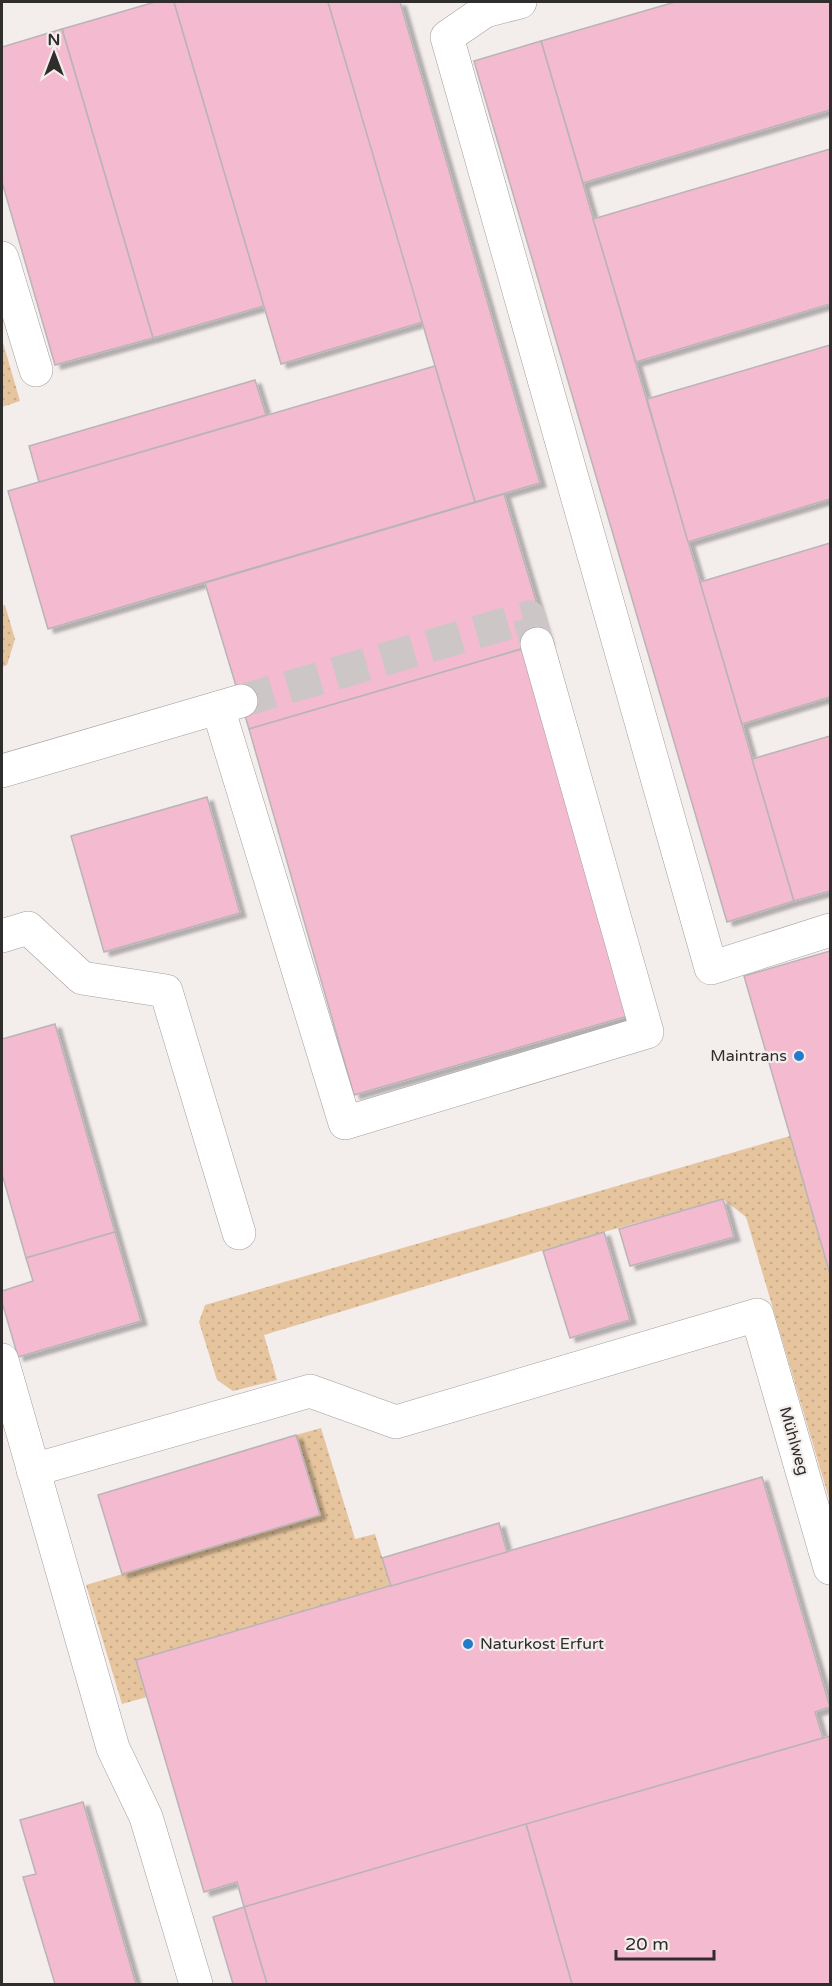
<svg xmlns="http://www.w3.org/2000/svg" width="832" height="1986" viewBox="0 0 832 1986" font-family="'Varela Round',sans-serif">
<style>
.grass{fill:url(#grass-dots)}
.building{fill:#f3bad0;stroke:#bab4b6;stroke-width:1.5;filter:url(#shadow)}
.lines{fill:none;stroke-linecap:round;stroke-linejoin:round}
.minor-tunnel{stroke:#ccc7c6;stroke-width:33;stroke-dasharray:33 16;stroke-linecap:butt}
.minor-casing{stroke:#a59e9e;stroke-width:34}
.minor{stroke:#fff;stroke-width:33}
.poi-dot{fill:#247bc9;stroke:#f3edec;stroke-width:2}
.labels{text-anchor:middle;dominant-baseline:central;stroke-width:4.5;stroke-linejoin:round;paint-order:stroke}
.poi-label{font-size:16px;fill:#302d2d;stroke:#f3edec;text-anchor:end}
.street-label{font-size:16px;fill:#302d2d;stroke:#f3edec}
</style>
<defs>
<pattern id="grass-dots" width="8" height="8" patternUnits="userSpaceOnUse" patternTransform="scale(1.5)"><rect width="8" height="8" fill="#e6c59e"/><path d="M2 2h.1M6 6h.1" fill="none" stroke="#c6aa88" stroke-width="1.8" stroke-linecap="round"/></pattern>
<filter id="shadow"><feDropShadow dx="6" dy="4" stdDeviation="1.5" flood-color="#0004"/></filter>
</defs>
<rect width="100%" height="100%" fill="#f3edec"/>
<g class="grass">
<polygon points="2,339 20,401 2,407"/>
<polygon points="5,605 15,639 7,665 2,667 2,606"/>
<polygon points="790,1136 830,1274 830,1502 746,1217 723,1199 604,1232 264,1335 277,1380 233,1391 217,1380 199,1322 205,1305"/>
<polygon points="321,1428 355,1539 375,1534 391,1586 136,1660 147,1697 122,1704 86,1585 319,1515 296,1435"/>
</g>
<g class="building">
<polygon points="155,2 174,2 264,306 153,338 62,29"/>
<polygon points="174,2 328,2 423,322 281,364"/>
<polygon points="328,2 400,2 540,483 475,502"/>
<polygon points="675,2 830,2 830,110 583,183 541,41"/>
<polygon points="62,29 153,338 55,365 2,182 2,47"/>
<polygon points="541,41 794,901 727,922 474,61"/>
<polygon points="830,149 830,304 636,362 593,219"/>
<polygon points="830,345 830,499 688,542 647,399"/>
<polygon points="435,366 475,502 48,629 8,491"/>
<polygon points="255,380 266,415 39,482 29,446"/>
<polygon points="504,494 548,641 249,729 205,583"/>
<polygon points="830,543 830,697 742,724 700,582"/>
<polygon points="522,649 628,1016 354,1095 249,729"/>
<polygon points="830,736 830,891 794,901 752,759"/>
<polygon points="207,797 240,913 104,952 71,836"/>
<polygon points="830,951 830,1274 744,976"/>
<polygon points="55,1024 115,1232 26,1258 2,1174 2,1039"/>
<polygon points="723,1199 734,1237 630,1266 619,1229"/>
<polygon points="115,1232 141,1321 18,1357 2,1302 2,1291 33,1281 26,1258"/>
<polygon points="604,1232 630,1320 570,1338 543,1251"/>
<polygon points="296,1435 320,1515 122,1574 98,1495"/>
<polygon points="762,1477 830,1707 815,1712 823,1738 244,1907 237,1882 204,1892 136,1660"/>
<polygon points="499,1523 507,1552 391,1586 382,1558"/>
<polygon points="830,1736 830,1984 572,1984 526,1824"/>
<polygon points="83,1802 136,1984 55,1984 23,1877 36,1874 20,1820"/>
<polygon points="526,1824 572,1984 267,1984 244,1907"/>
<polygon points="244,1907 267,1984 233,1984 213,1917"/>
</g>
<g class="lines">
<polyline class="minor-tunnel" points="241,701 529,617 537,644"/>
<g class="minor-casing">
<g id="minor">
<polyline points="520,2 485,11 447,37 711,968 830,930"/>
<polyline points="2,258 36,370"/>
<polyline points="218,708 345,1123 647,1032 537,644"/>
<polyline points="2,771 241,701"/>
<polyline points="2,936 28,928 82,978 166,991 239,1233"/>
<polyline points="2,1360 113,1748 146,1817 196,1984"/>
<polyline points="33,1470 310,1391 396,1422 757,1315 830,1568"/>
</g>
</g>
<use href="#minor" class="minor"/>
</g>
<g class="poi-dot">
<circle cx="799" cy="1056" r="6"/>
<circle cx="468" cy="1644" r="6"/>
</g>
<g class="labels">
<g class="poi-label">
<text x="787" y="1056">Maintrans</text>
<text x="480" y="1644" text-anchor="start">Naturkost Erfurt</text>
</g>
<g class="street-label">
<text transform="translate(794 1441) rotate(74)">Mühlweg</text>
</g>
</g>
<rect width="832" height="1986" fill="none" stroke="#302d2d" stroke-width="6"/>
<g transform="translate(54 54)" stroke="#f3edec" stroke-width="4.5" paint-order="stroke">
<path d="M0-4.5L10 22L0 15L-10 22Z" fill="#302d2d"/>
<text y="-9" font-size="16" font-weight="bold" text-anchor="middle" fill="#302d2d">N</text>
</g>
<path d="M616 1950v9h98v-9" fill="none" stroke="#302d2d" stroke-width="3"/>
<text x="625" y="1950" font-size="18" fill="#302d2d" stroke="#f3edec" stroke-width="4.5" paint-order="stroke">20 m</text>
</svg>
